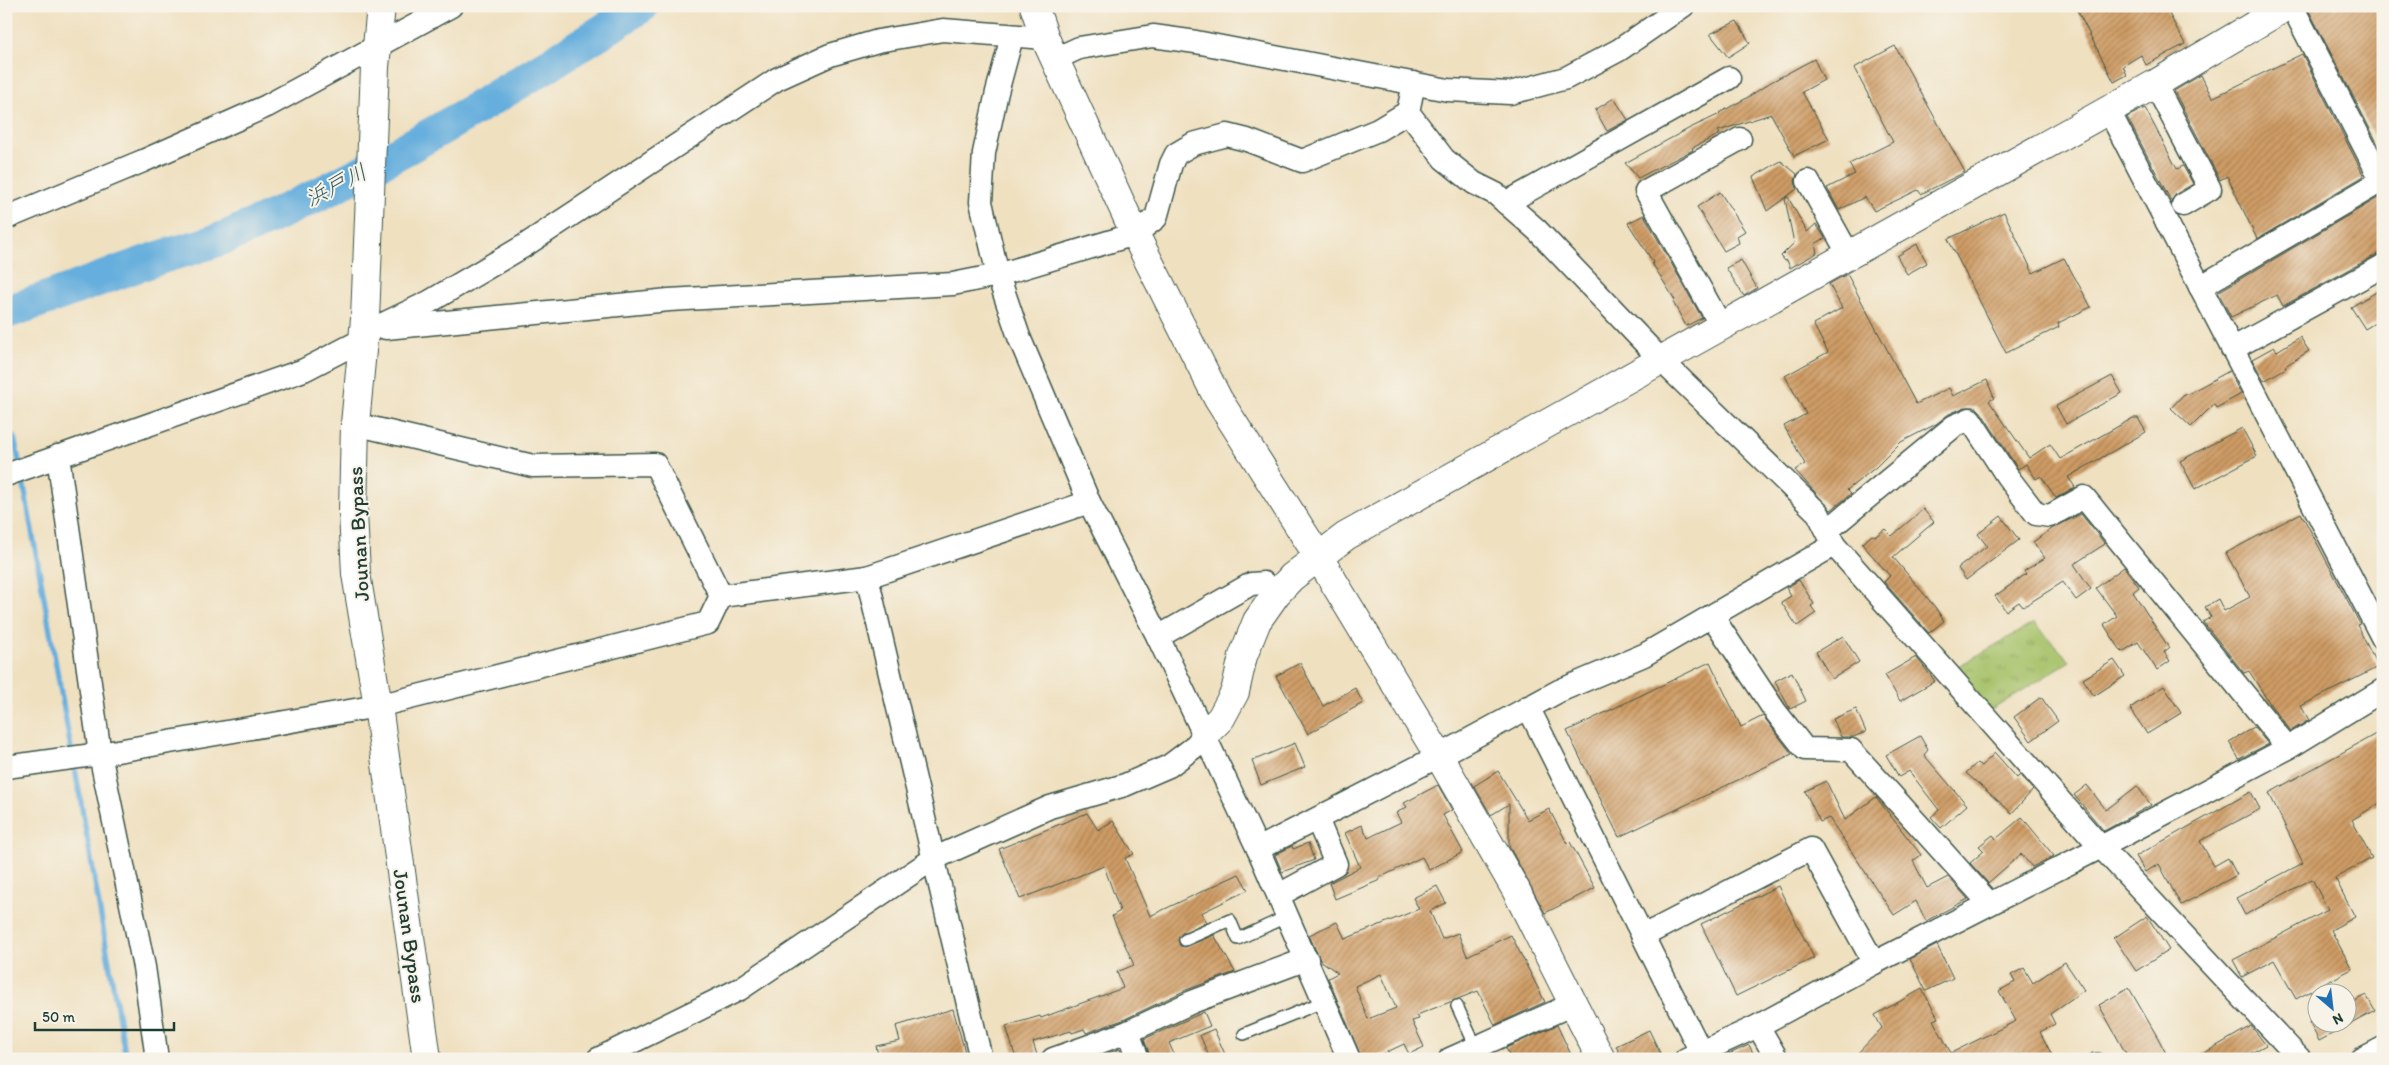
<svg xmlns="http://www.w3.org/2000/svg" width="2389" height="1065" viewBox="0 0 2389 1065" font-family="Itim,'Klee One',sans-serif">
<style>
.grass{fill:url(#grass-tufts);stroke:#627f4e}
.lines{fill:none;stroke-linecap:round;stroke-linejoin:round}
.stream{stroke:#65aedd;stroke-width:5.5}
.river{stroke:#65aedd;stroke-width:34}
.building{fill:url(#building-hatch);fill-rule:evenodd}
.service-casing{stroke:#3e5549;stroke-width:14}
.minor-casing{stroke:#3e5549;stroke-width:25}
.tertiary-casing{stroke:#3e5549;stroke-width:30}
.trunk-casing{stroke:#3e5549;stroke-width:30}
.service{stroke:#fff;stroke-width:11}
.minor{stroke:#fff;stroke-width:22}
.tertiary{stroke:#fff;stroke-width:28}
.trunk{stroke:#fff;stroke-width:28}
.labels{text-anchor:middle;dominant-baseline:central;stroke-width:4;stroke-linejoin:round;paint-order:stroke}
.street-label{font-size:21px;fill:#1f3d34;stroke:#f7f3e8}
.water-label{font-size:22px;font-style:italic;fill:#30595e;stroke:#f7f3e8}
</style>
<defs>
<pattern id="grass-tufts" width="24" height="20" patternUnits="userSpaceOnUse" patternTransform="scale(1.25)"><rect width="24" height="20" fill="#a5c168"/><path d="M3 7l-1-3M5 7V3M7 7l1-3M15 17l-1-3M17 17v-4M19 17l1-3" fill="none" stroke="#869e56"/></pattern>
<pattern id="building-hatch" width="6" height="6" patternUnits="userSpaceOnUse" patternTransform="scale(1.25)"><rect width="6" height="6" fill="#cf9c65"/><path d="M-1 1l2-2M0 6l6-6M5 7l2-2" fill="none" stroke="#a78054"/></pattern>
</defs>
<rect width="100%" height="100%" fill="#f7f3e8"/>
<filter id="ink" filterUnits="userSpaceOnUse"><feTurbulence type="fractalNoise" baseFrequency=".02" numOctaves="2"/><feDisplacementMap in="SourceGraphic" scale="10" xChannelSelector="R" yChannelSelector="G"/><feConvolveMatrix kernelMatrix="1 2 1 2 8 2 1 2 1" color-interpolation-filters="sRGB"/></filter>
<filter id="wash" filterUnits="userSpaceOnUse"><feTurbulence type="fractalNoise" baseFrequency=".0096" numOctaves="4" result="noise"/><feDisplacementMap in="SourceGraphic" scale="20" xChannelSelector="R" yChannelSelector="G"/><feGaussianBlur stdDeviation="1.12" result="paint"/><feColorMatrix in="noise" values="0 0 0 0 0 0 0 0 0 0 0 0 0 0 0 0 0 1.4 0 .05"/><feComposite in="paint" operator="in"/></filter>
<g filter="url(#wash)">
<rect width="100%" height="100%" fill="#efe0c0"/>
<polygon class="grass" points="2034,623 2070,661 1985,714 1948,672"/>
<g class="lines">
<g class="stream">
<polyline points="6,429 14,437 20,466"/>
<polyline points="22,475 72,754"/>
<polyline points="74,763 126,1059"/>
</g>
<path class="river" d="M6 312C58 296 108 275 159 258 183 250 208 245 231 235 375 173 510 90 642 6"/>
</g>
<g id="blocks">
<g class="building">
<polygon points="2075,6 2165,6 2185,44 2146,65 2141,55 2123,66 2127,75 2114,82"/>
<polygon points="2312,6 2383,6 2383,154 2308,9"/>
<polygon points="1737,21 1750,43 1728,57 1710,34"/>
<polygon points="1895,46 1965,172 1921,194 1918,190 1874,211 1865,197 1839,210 1827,188 1855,174 1849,164 1893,142 1854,68"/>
<polygon points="2302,54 2364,176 2257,239 2227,176 2220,180 2174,91 2201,75 2212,98"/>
<polygon points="1814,59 1824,80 1802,92 1829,139 1794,156 1771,114 1718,131 1720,134 1692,148 1693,150 1638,178 1625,163 1690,128 1720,114 1719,113 1745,99 1771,82"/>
<polygon points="1614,98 1628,120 1607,131 1595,110"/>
<polygon points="2145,108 2177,169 2183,166 2193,184 2176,194 2171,201 2127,117"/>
<polygon points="1781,161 1797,174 1795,181 1797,189 1767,211 1753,177"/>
<polygon points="1720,192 1745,231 1737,236 1739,243 1724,251 1697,207"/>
<polygon points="2383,195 2383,251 2283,306 2277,295 2231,317 2218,292"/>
<polygon points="1788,197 1807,232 1816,224 1825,238 1815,244 1817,253 1790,268 1787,260 1785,261 1781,256 1794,243 1785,199"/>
<polygon points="2004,212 2033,273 2064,258 2091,307 2058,323 2059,327 2006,353 1948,239"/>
<polygon points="1644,215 1702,318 1686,326 1673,302 1675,300 1652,263 1653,262 1628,223"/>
<polygon points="1917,244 1927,263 1907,274 1897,256"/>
<polygon points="1741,260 1757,288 1744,296 1726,268"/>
<polygon points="1847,274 1916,404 1949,388 1953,396 1987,380 1994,398 1989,401 2029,458 2050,444 2060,459 2133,418 2138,418 2146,432 2068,477 2075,487 2056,498 2041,476 2036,479 2026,464 2018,469 1981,412 1976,407 1965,407 1949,414 1936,424 1901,442 1876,467 1847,490 1851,494 1831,510 1795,470 1805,464 1784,426 1806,414 1785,376 1828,352 1813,324 1842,308 1829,284"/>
<polygon points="2383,288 2383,318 2365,329 2351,307"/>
<polygon points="2300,337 2309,351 2285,366 2286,368 2264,381 2252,359 2274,347 2277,351"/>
<polygon points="2229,371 2241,394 2216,408 2214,404 2191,427 2171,408 2185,393 2186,395"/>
<polygon points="2112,376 2122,393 2066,424 2056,406"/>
<polygon points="2242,428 2257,456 2195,489 2180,461"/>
<polygon points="1923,509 1934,522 1893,557 1935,607 1944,621 1929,633 1884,582 1890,576 1862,544 1872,535 1876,536 1885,529 1892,536"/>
<polygon points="2301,513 2360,624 2357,625 2378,667 2301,706 2309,720 2291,731 2272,707 2249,671 2244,673 2203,622 2211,617 2205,607 2218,599 2224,611 2250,597 2226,553"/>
<polygon points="2081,514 2105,544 2074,564 2091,589 2076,600 2063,582 2023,607 2019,602 2006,611 1995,596 2026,574 2024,571 2045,558 2033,542 2053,528"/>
<polygon points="2001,516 2019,540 1966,580 1958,568 1987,546 1978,534"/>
<polygon points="2124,567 2139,587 2133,592 2169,648 2164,652 2170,661 2157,670 2138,642 2122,652 2104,625 2117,616 2096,588"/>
<polygon points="1799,580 1814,604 1811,606 1816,613 1797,626 1781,602 1791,596 1786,588"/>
<polygon points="1843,636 1859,662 1832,679 1816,652"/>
<polygon points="1916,657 1935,681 1900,701 1885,675"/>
<polygon points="2114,660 2125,676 2094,696 2083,679"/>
<polygon points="1710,662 1741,727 1763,716 1792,754 1619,837 1567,731"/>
<polygon points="1300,663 1323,706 1355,688 1363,703 1308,734 1276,676"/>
<polygon points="1792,672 1806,701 1790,709 1775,681"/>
<polygon points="2164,686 2181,713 2147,734 2130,708"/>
<polygon points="2041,697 2058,721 2031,741 2014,717"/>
<polygon points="1856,709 1866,732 1853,737 1841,737 1833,719"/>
<polygon points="2254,727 2268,744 2239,759 2229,742"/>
<polygon points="2383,730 2383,801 2352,820 2372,858 2335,878 2355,917 2331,930 2352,969 2296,999 2274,960 2242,977 2233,960 2328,910 2312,879 2245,915 2236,898 2303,863 2269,793"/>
<polygon points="1920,736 1928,750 1924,755 1967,805 1941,828 1931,817 1939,810 1909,771 1899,777 1886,755"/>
<polygon points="1295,743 1305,767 1261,785 1252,761"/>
<polygon points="1995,753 2017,778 2020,775 2033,790 2012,813 1966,773 1977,763 1981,766"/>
<polygon points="1498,771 1528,820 1549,809 1567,843 1570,842 1595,888 1545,913 1509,846 1509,804 1491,815 1474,786"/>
<polygon points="1826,781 1845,820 1876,797 1921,855 1913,861 1927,888 1948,877 1968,899 1926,921 1916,901 1894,915 1829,818 1820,822 1805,791"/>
<polygon points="1438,785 1452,810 1443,815 1463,852 1429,870 1422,857 1379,878 1380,880 1335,899 1329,883 1360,867 1345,833 1362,825 1368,838 1401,822 1396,813 1407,807 1404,803"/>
<polygon points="2087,785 2106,810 2137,786 2151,805 2104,831 2074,795"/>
<polygon points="2251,792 2260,809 2200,841 2214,866 2228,858 2237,875 2181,905 2159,864 2145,872 2136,856"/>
<polygon points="1087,813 1098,830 1113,821 1134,854 1125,858 1150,916 1239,874 1248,890 1201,913 1207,922 1182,933 1178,940 1180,946 1185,947 1214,935 1235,972 1186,990 1123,1020 1086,1033 1084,1029 1072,1033 1071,1031 1033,1042 1037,1055 1016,1059 1006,1026 1040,1016 1041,1018 1123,988 1117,972 1134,965 1112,916 1120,911 1104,866 1020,899 999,849"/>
<polygon points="2022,817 2054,856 2032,867 2021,854 1988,883 1970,863 1984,851 1979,846 1993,835 1996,839"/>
<polygon points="1308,843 1314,860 1282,872 1275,855 1292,846 1293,849"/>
<path d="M1437 886 1446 903 1430 911 1442 939 1458 933 1467 956 1511 935 1545 1002 1495 1025 1478 991 1417 1015 1419 1019 1412 1021 1424 1047 1409 1054 1404 1044 1372 1059H1362L1328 978 1338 973 1320 960 1309 935 1337 922 1345 939 1419 909 1413 898ZM1381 974 1396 1008 1368 1019 1355 986Z"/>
<polygon points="1778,886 1814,958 1736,996 1701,924"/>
<polygon points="2147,916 2169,950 2136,971 2114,938"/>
<polygon points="1937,945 1953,978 1926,991 1910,959"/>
<polygon points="2065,962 2084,990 2050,1014 2055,1024 2040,1032 2054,1059 2023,1059 2020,1054 2010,1059 1852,1059 1882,1028 1875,1015 1922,989 1938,1018 1933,1020 1951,1053 2016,1021 1999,991 2015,982 2011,975 2024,968 2033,983"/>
<polygon points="2129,988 2158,1038 2169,1059 2129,1059 2099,1005"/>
<polygon points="2366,995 2375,1011 2319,1041 2309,1022 2346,1022 2346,1005"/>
<polygon points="953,1009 967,1059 879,1059 876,1046 900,1041 896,1026"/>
<polygon points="1204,1012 1210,1026 1169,1043 1176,1059 1151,1059 1144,1039"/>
<polygon points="1557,1025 1573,1059 1511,1059 1506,1048"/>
<polygon points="2251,1026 2266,1045 2240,1059 2194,1059"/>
<polygon points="1214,1029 1227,1059 1210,1059 1200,1035"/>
<polygon points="1649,1030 1663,1059 1622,1059 1616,1046"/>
<polygon points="1749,1045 1756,1059 1718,1059"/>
<polygon points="1120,1049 1124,1059 1096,1059 1095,1058"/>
</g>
</g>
</g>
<g filter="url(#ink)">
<use href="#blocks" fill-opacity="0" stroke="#3e5549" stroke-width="1"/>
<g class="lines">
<g class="service-casing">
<g id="service">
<polyline points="1185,940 1230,920 1238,939 1288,916"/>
<polyline points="1457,1006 1476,1047"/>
<polyline points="1244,1034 1325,1001"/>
<polyline points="2095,1059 2098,1059"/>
</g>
</g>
<g class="minor-casing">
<g id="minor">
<polyline points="2292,6 2382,181"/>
<polyline points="1012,37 997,92 984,153 981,202 998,275 1019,337 1089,502 1158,637 1258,849 1349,1059"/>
<polyline points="1055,59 1079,48 1153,36 1196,42 1448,90 1510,93 1566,78 1619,50 1683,6"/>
<polyline points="1414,83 1408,112 1444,159 1474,183 1496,194 1537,230 1661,360 1818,513 1834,545 2101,847 2300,1059"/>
<polyline points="2155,84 2210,189 2183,205"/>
<polyline points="2108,109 2383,639"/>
<polyline points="1808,181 1849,255"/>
<polyline points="1506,203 1729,78"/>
<polyline points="6,218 143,161 267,106 451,6"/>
<polyline points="2200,287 2383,180"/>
<polyline points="1721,326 1646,191 1740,139"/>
<polyline points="386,328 669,300 953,284 998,275 1135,234 1156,218 1171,164 1176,154 1193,144 1227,135 1247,140 1302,161 1378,130 1408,112"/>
<polyline points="2232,349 2383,266"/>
<polyline points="355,424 533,466 655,464 721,596"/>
<polyline points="58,456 100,754 144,967 157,1059"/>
<polyline points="6,475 304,370 362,340 373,329 429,302 524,246 777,79 830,55 878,41 943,30 1045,38"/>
<polyline points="1828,530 1954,426 1970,419 2007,476 2036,514 2050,516 2084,497 2288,748"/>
<polyline points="867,577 981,1059"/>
<polyline points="721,596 867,577 1089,502"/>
<polyline points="1712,616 1775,711 1805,749 1851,750 1989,903"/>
<polyline points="1158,637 1251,584 1264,583 1276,594"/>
<polyline points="1528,707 1701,1052"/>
<polyline points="6,767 100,754 378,706 708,623 721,596"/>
<polyline points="1258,849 1439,756 1559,691 1644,655 1834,545"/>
<polyline points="1279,895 1336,864 1317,819"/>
<polyline points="1643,936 1811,849 1874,963"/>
<polyline points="1758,1026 1777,1059"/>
<polyline points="1128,1032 1138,1059"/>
<polyline points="598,1059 740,989 933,859 1050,807 1125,785 1169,766 1193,748 1204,735"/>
<polyline points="1053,1059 1128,1032 1192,1002 1307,959"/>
<polyline points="1450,1059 1573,1004"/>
<polyline points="1686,1059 1758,1026 1874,963 2101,847 2288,748 2383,690"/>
<polyline points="2362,1059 2383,1048"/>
</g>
</g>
<g class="tertiary-casing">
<g id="tertiary">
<polyline points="1034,6 1045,38 1135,234 1218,399 1318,556 1439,756 1516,890 1601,1059"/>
<polyline points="1204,735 1221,718 1235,692 1243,656 1257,621 1276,594 1292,577 1346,536 2155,84 2287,6"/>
</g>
</g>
<g class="trunk-casing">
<polyline id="trunk" points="381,6 375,67 365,319 355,424 353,512 356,574 378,706 427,1059"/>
</g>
<use href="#service" class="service"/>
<use href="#minor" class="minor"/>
<use href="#tertiary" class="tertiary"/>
<use href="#trunk" class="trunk"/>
</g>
</g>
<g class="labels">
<g class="street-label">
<text transform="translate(358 534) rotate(-93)">Jounan Bypass</text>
<text transform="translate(410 936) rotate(82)">Jounan Bypass</text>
</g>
<g class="water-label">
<text transform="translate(336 185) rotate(-27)">浜戸川</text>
</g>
</g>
<rect width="2389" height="1065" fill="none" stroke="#f7f3e8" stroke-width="25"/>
<g transform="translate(2332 1008) rotate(152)"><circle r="24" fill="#f7f3e8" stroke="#a1aaa0"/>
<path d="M0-4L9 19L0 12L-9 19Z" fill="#1f6fb2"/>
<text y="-8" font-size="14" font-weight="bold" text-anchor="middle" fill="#1f3d34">N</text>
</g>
<path d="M35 1022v8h139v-8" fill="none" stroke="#1f3d34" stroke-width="2.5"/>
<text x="42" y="1022" font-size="15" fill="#1f3d34" stroke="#f7f3e8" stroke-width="4" paint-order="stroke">50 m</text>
</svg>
